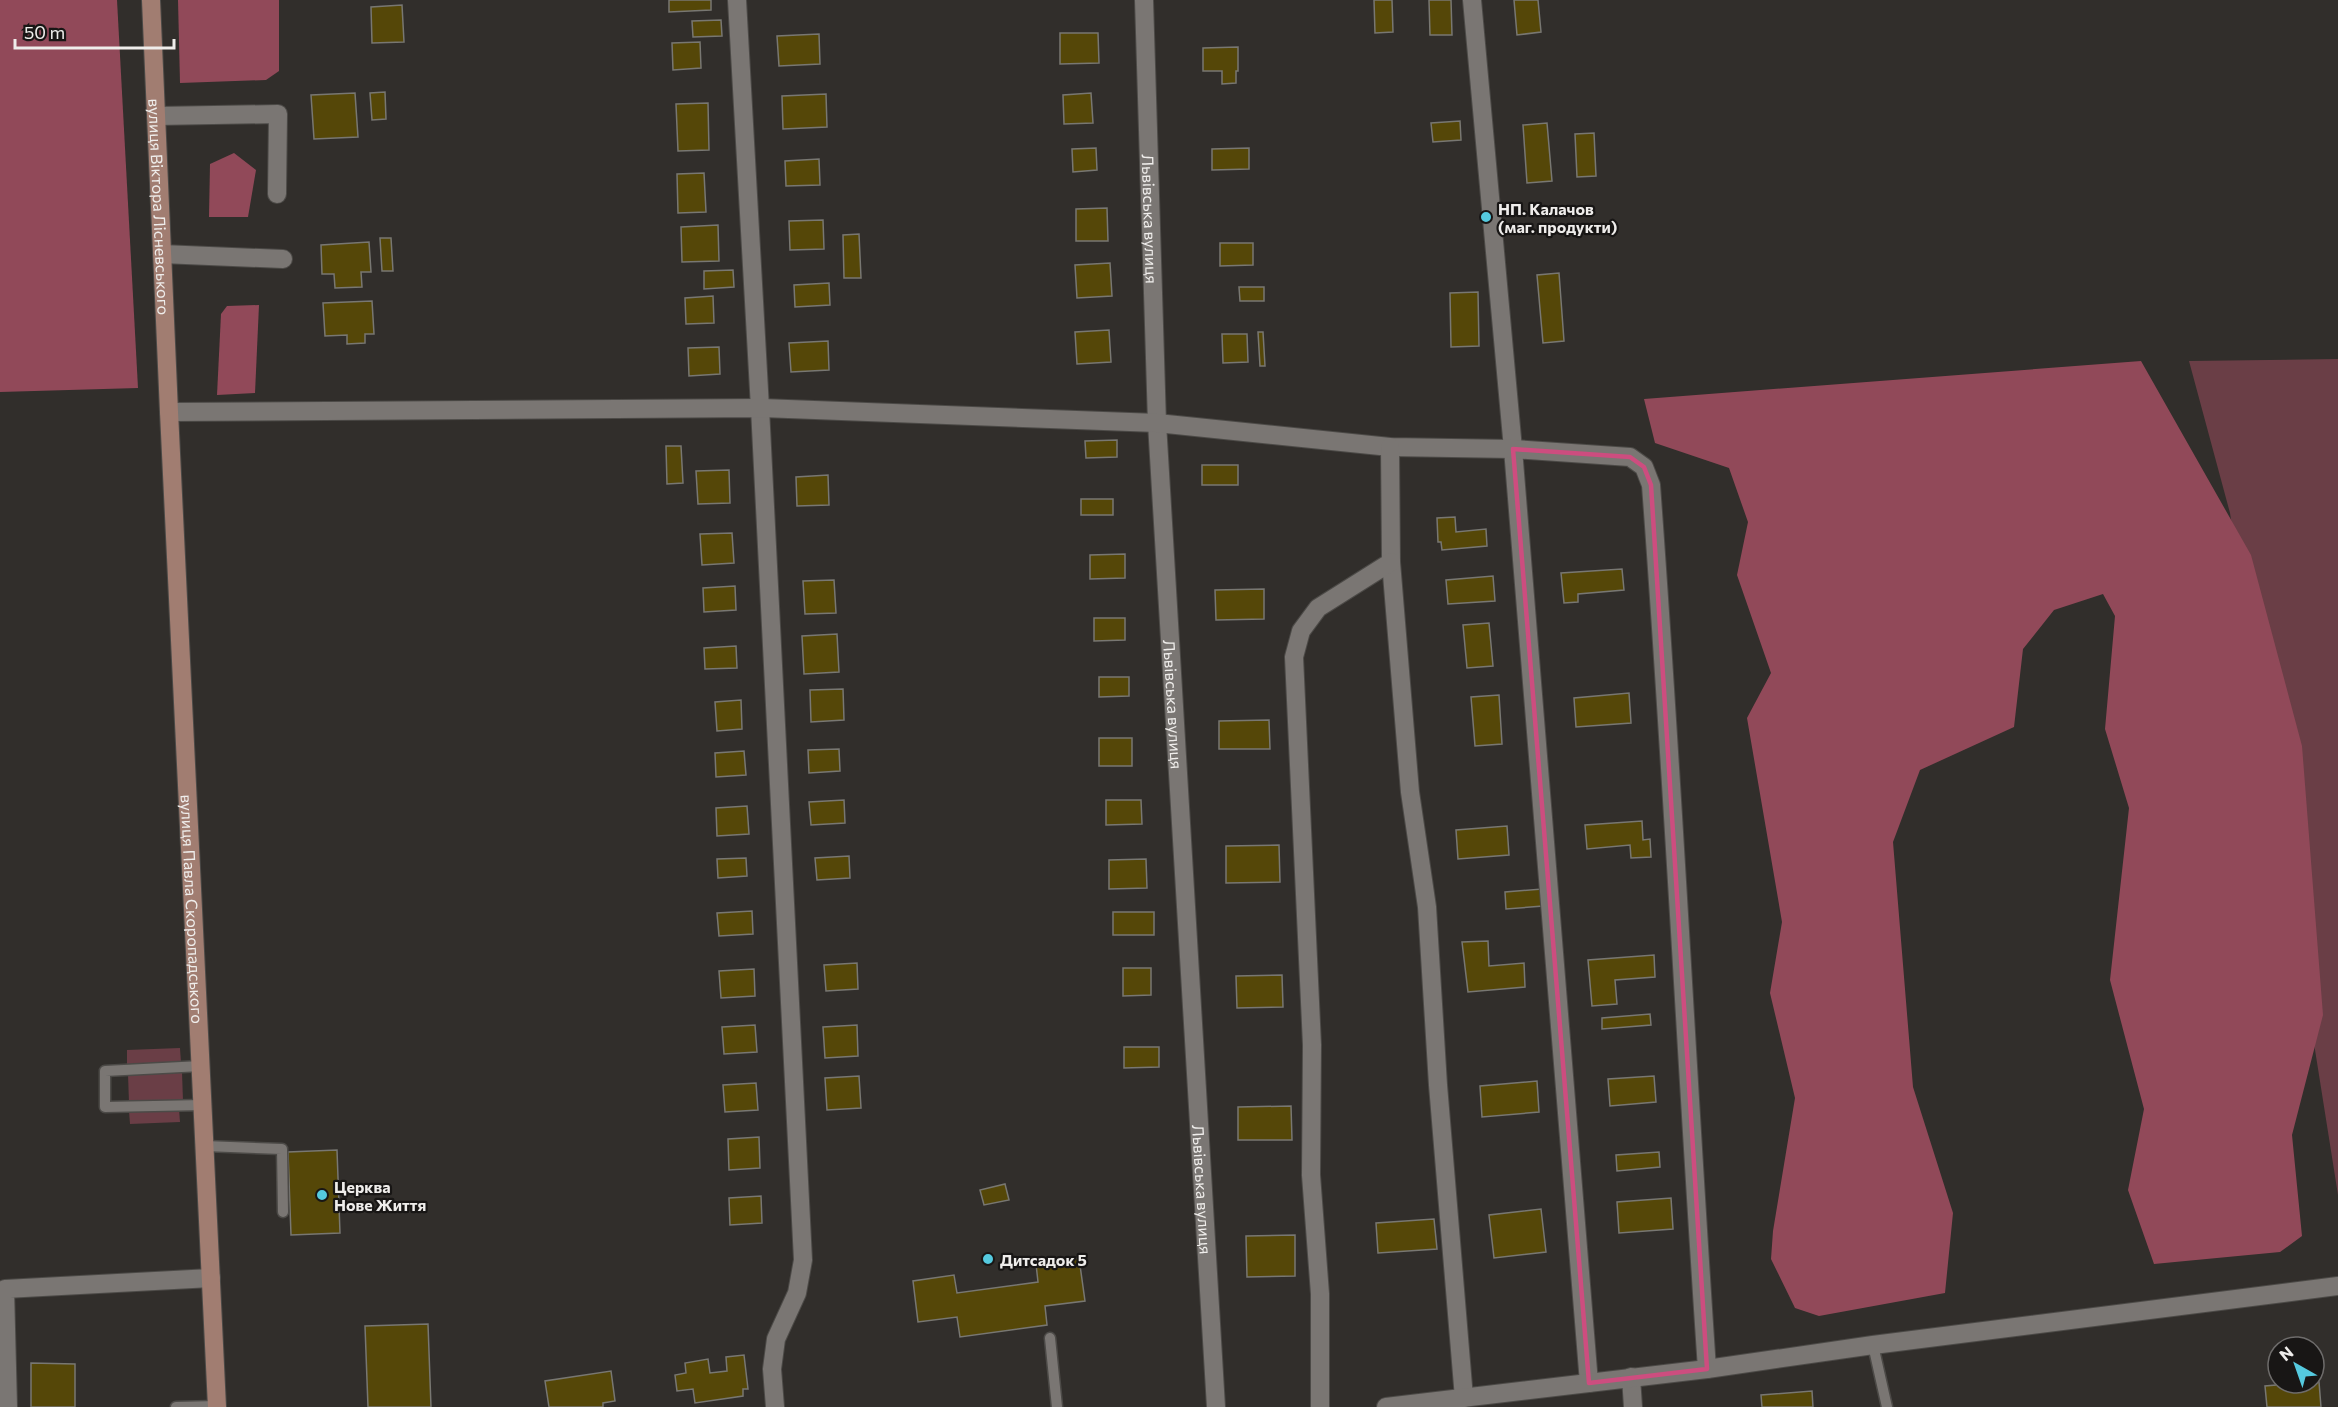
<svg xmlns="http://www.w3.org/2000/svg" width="2338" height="1407" viewBox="0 0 2338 1407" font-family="Commissioner,sans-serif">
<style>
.green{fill:#6a3e46}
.forest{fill:#914959}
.building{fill:#554708;stroke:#787772;stroke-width:1.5}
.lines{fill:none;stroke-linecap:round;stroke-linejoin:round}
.lane-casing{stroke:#4c4a47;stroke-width:13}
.street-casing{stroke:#4c4a47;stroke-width:20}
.secondary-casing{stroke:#4c4a47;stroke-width:20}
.lane{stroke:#7a7673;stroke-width:10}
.street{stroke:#7a7673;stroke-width:18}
.secondary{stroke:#a17d71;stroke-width:18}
.marked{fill:none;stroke:#cd4d7f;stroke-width:4.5;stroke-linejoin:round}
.poi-dot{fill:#55cadf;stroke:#181615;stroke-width:2}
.labels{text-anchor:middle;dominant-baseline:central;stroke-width:4.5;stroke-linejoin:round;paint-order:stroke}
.street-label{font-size:16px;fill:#efedeb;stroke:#181615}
.poi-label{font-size:16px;font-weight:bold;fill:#efedeb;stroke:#181615;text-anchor:start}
</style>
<rect width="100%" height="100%" fill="#312e2b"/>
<g class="green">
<polygon points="2338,359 2338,1195 2230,513 2189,361"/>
<polygon points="180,1048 181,1063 127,1066 127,1050"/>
<polygon points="182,1072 183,1101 129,1103 128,1074"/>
<polygon points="179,1109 180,1122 130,1124 129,1111"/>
</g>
<g class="forest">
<polygon points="0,0 117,0 138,388 0,392"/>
<polygon points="178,0 279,0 279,71 266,80 180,83"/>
<polygon points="234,153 256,170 248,217 209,217 210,164"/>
<polygon points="259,305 255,393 217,395 221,314 227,306"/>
<polygon points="2141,361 2251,555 2302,746 2323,1015 2292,1135 2302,1236 2280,1252 2154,1264 2128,1190 2144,1109 2110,980 2129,808 2105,729 2115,616 2103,594 2054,610 2023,649 2014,727 1920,770 1893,842 1913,1087 1953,1213 1945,1293 1819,1316 1795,1308 1771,1259 1773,1231 1795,1098 1770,993 1782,922 1747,718 1771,673 1737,575 1748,522 1729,468 1655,443 1644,399"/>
</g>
<g class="building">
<polygon points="669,0 711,0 711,10 669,12"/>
<polygon points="1374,0 1392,0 1393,32 1375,33"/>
<polygon points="1429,0 1451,0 1452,35 1430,35"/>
<polygon points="1514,0 1538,0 1541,32 1517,35"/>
<polygon points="402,5 404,42 372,43 371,7"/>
<polygon points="721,20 722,36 693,37 692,21"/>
<polygon points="1060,33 1098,33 1099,63 1060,64"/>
<polygon points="819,34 820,64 779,66 777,36"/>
<polygon points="700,42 701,68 673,70 672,43"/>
<polygon points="1238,47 1238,71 1236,71 1236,83 1222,84 1222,71 1203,71 1203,48"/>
<polygon points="385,92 386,119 372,120 370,93"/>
<polygon points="355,93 358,137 314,139 311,95"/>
<polygon points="1091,93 1093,123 1064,124 1063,95"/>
<polygon points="826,94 827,127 783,129 782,96"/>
<polygon points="708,103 709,150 678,151 676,104"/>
<polygon points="1460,121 1461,140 1433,142 1431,123"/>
<polygon points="1547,123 1552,181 1527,183 1523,125"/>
<polygon points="1594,133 1596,176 1577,177 1575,134"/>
<polygon points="1096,148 1097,170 1073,172 1072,149"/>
<polygon points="1249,148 1249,169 1212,170 1212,149"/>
<polygon points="819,159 820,185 786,186 785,161"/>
<polygon points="704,173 706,212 678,213 677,174"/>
<polygon points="1107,208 1108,241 1076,241 1076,209"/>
<polygon points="823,220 824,249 790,250 789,221"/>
<polygon points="718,225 719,261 682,262 681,227"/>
<polygon points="859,234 861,278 844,278 843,235"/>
<polygon points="380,238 391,238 393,271 382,271"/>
<polygon points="369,242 371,272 361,272 362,287 335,288 334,274 322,274 321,245"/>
<polygon points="1220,243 1253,243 1253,265 1220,266"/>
<polygon points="1110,263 1112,296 1077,298 1075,265"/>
<polygon points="733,270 734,287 704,289 704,271"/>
<polygon points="1559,273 1564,341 1543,343 1537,275"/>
<polygon points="829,283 830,305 795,307 794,285"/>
<polygon points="1239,287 1264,287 1264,301 1240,301"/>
<polygon points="1478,292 1479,346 1451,347 1450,293"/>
<polygon points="713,296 714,323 686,324 685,298"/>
<polygon points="372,301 374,334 365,334 365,343 347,344 347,335 325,336 323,303"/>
<polygon points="1109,330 1111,362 1077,364 1075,332"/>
<polygon points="1258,332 1263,332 1265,366 1260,366"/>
<polygon points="1222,334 1247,334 1248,362 1223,363"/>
<polygon points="828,341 829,370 791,372 789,343"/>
<polygon points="719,347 720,374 689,376 688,348"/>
<polygon points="1117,440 1117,457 1086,458 1085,441"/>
<polygon points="666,446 681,446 683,483 667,484"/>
<rect x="1202" y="465" width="36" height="20"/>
<polygon points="729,470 730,503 698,504 696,471"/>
<polygon points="828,475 829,505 797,506 796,477"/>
<rect x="1081" y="499" width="32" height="16"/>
<polygon points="1455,517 1456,532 1486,529 1487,546 1442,550 1441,542 1438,542 1437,518"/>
<polygon points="732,533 734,563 702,565 700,534"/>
<polygon points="1125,554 1125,578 1090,579 1090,555"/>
<polygon points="1622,569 1624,590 1578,594 1578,602 1564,603 1561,573"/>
<polygon points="1493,576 1495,601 1448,604 1446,580"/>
<polygon points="834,580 836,613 805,614 803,581"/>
<polygon points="735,586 736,610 704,612 703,588"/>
<polygon points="1264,589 1264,619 1216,620 1215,590"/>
<polygon points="1094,618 1125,618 1125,640 1094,641"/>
<polygon points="1489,623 1493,666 1467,668 1463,625"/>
<polygon points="837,634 839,672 804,674 802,636"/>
<polygon points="736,646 737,668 705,669 704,648"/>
<polygon points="1099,677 1129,677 1129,696 1099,697"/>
<polygon points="843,689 844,720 811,722 810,690"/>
<polygon points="1629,693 1631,723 1576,727 1574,698"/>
<polygon points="1499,695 1502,744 1475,746 1471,697"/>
<polygon points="741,700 742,729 717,731 715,702"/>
<polygon points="1269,720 1270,749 1219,749 1219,721"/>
<rect x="1099" y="738" width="33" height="28"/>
<polygon points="839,749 840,771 809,773 808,750"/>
<polygon points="744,751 746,775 716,777 715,753"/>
<polygon points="844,800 845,823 811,825 809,802"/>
<polygon points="1106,800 1141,800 1142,824 1106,825"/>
<polygon points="747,806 749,834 717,836 716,808"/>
<polygon points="1642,821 1643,840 1650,839 1651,857 1631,858 1630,845 1587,849 1585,825"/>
<polygon points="1507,826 1509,855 1458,859 1456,830"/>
<polygon points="1279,845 1280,882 1226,883 1226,846"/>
<polygon points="849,856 850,878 817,880 815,858"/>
<polygon points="746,858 747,876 718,878 717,859"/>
<polygon points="1146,859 1147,888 1109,889 1109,860"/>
<polygon points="1542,889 1543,906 1506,909 1505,892"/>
<polygon points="752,911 753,934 719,936 717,913"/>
<rect x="1113" y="912" width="41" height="23"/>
<polygon points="1488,941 1489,966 1524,963 1525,987 1468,992 1462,942"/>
<polygon points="1654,955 1655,977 1615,980 1617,1004 1592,1006 1588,960"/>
<polygon points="857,963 858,989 826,991 824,965"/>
<polygon points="1123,968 1151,968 1151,995 1123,996"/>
<polygon points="754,969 755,996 721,998 719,971"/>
<polygon points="1282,975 1283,1007 1237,1008 1236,976"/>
<polygon points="1650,1014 1651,1025 1602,1029 1602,1018"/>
<polygon points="755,1025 757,1052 724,1054 722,1027"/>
<polygon points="857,1025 858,1056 825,1058 823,1027"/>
<polygon points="1124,1047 1159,1047 1159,1067 1124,1068"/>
<polygon points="859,1076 861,1108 827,1110 825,1078"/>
<polygon points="1654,1076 1656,1102 1610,1106 1608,1079"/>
<polygon points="1537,1081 1539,1112 1482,1117 1480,1086"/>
<polygon points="756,1083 758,1110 725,1112 723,1085"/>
<polygon points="1291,1106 1292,1140 1238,1140 1238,1107"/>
<polygon points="759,1137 760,1168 729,1170 728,1139"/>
<polygon points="337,1150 340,1233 291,1235 288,1152"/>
<polygon points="1659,1152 1660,1167 1617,1171 1616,1155"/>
<polygon points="1005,1184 1009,1200 984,1205 980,1190"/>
<polygon points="761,1196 762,1223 730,1225 729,1198"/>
<polygon points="1671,1198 1673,1229 1619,1233 1617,1202"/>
<polygon points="1541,1209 1546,1252 1494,1258 1489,1215"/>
<polygon points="1434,1219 1437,1249 1378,1253 1376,1223"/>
<polygon points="1295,1235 1295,1276 1247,1277 1246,1236"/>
<polygon points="1079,1258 1085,1301 1045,1306 1047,1325 960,1337 957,1317 918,1322 913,1281 954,1275 957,1293 1038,1282 1036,1264"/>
<polygon points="428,1324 431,1407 368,1407 365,1326"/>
<polygon points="744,1355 748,1389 743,1389 743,1396 695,1403 693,1389 677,1391 675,1375 686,1373 685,1363 708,1359 710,1373 727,1371 726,1357"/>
<polygon points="31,1363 75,1364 75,1407 31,1407"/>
<polygon points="611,1371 615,1401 603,1403 603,1407 549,1407 545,1381"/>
<polygon points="2314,1382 2319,1382 2321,1407 2267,1407 2265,1386"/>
<polygon points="1812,1391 1813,1407 1762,1407 1761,1395"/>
</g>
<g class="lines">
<g class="lane-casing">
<g id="lane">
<polyline points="201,1066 105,1071 105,1107 203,1105"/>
<polyline points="205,1146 282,1149 283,1212"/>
<polyline points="1050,1338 1057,1407"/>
<polyline points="1873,1345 1887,1407"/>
<polyline points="176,1407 217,1406"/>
</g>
</g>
<g class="street-casing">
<g id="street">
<polyline points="737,0 760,408 803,1260 797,1293 776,1339 772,1369 775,1407"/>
<path id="s1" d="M1144 0 1157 423 1216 1407"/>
<polyline points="1472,0 1513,449 1589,1383"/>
<polyline points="156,116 278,114 277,194"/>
<polyline points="162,254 283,259"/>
<path d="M169 412 760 408 1157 423 1390 447 1513 449 1630 457 1644 467 1651 485C1673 779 1687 1075 1707 1369"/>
<polyline points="1390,447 1391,562 1410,792 1427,907 1438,1085 1464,1398"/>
<polyline points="1631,1377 1633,1407"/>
<polyline points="8,1407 5,1289 211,1278"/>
<polyline points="1320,1407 1320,1294 1311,1175 1312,1045 1294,657 1301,631 1318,608 1391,562"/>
<polyline points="1386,1407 1707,1369 1873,1345 2338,1286"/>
</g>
</g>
<g class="secondary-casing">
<g id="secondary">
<path id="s2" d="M151 0 169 412 217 1407"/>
</g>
</g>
<use href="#lane" class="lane"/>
<use href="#street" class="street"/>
<use href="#secondary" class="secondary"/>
</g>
<path class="marked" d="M1513 449 1630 457 1644 467 1651 485 1707 1369 1589 1383Z"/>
<g class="poi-dot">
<circle cx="1486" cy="217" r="6"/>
<circle cx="322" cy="1195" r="6"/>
<circle cx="988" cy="1259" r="6"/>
</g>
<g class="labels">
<g class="street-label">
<text stroke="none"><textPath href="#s2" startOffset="207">вулиця Віктора Лісневського</textPath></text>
<text stroke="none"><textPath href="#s1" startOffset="219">Львівська вулиця</textPath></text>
<text stroke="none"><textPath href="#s1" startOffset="705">Львівська вулиця</textPath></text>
<text stroke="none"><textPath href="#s2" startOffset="910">вулиця Павла Скоропадського</textPath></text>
<text stroke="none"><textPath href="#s1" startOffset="1191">Львівська вулиця</textPath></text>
</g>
<g class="poi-label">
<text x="1498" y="208">НП. Калачов<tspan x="1498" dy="18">(маг. продукти)</tspan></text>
<text x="334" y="1186">Церква<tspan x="334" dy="18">Нове Життя</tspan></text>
<text x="1000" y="1259">Дитсадок 5</text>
</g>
</g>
<g transform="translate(2296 1365) rotate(320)"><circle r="28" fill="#181615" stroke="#6e6c6b" stroke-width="1.5"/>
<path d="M0-4.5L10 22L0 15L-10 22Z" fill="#55cadf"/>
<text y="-9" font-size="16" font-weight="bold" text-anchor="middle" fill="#efedeb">N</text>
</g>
<path d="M15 39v9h159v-9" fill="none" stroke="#efedeb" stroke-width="3"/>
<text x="24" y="39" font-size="18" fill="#efedeb" stroke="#181615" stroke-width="4.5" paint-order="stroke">50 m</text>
</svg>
